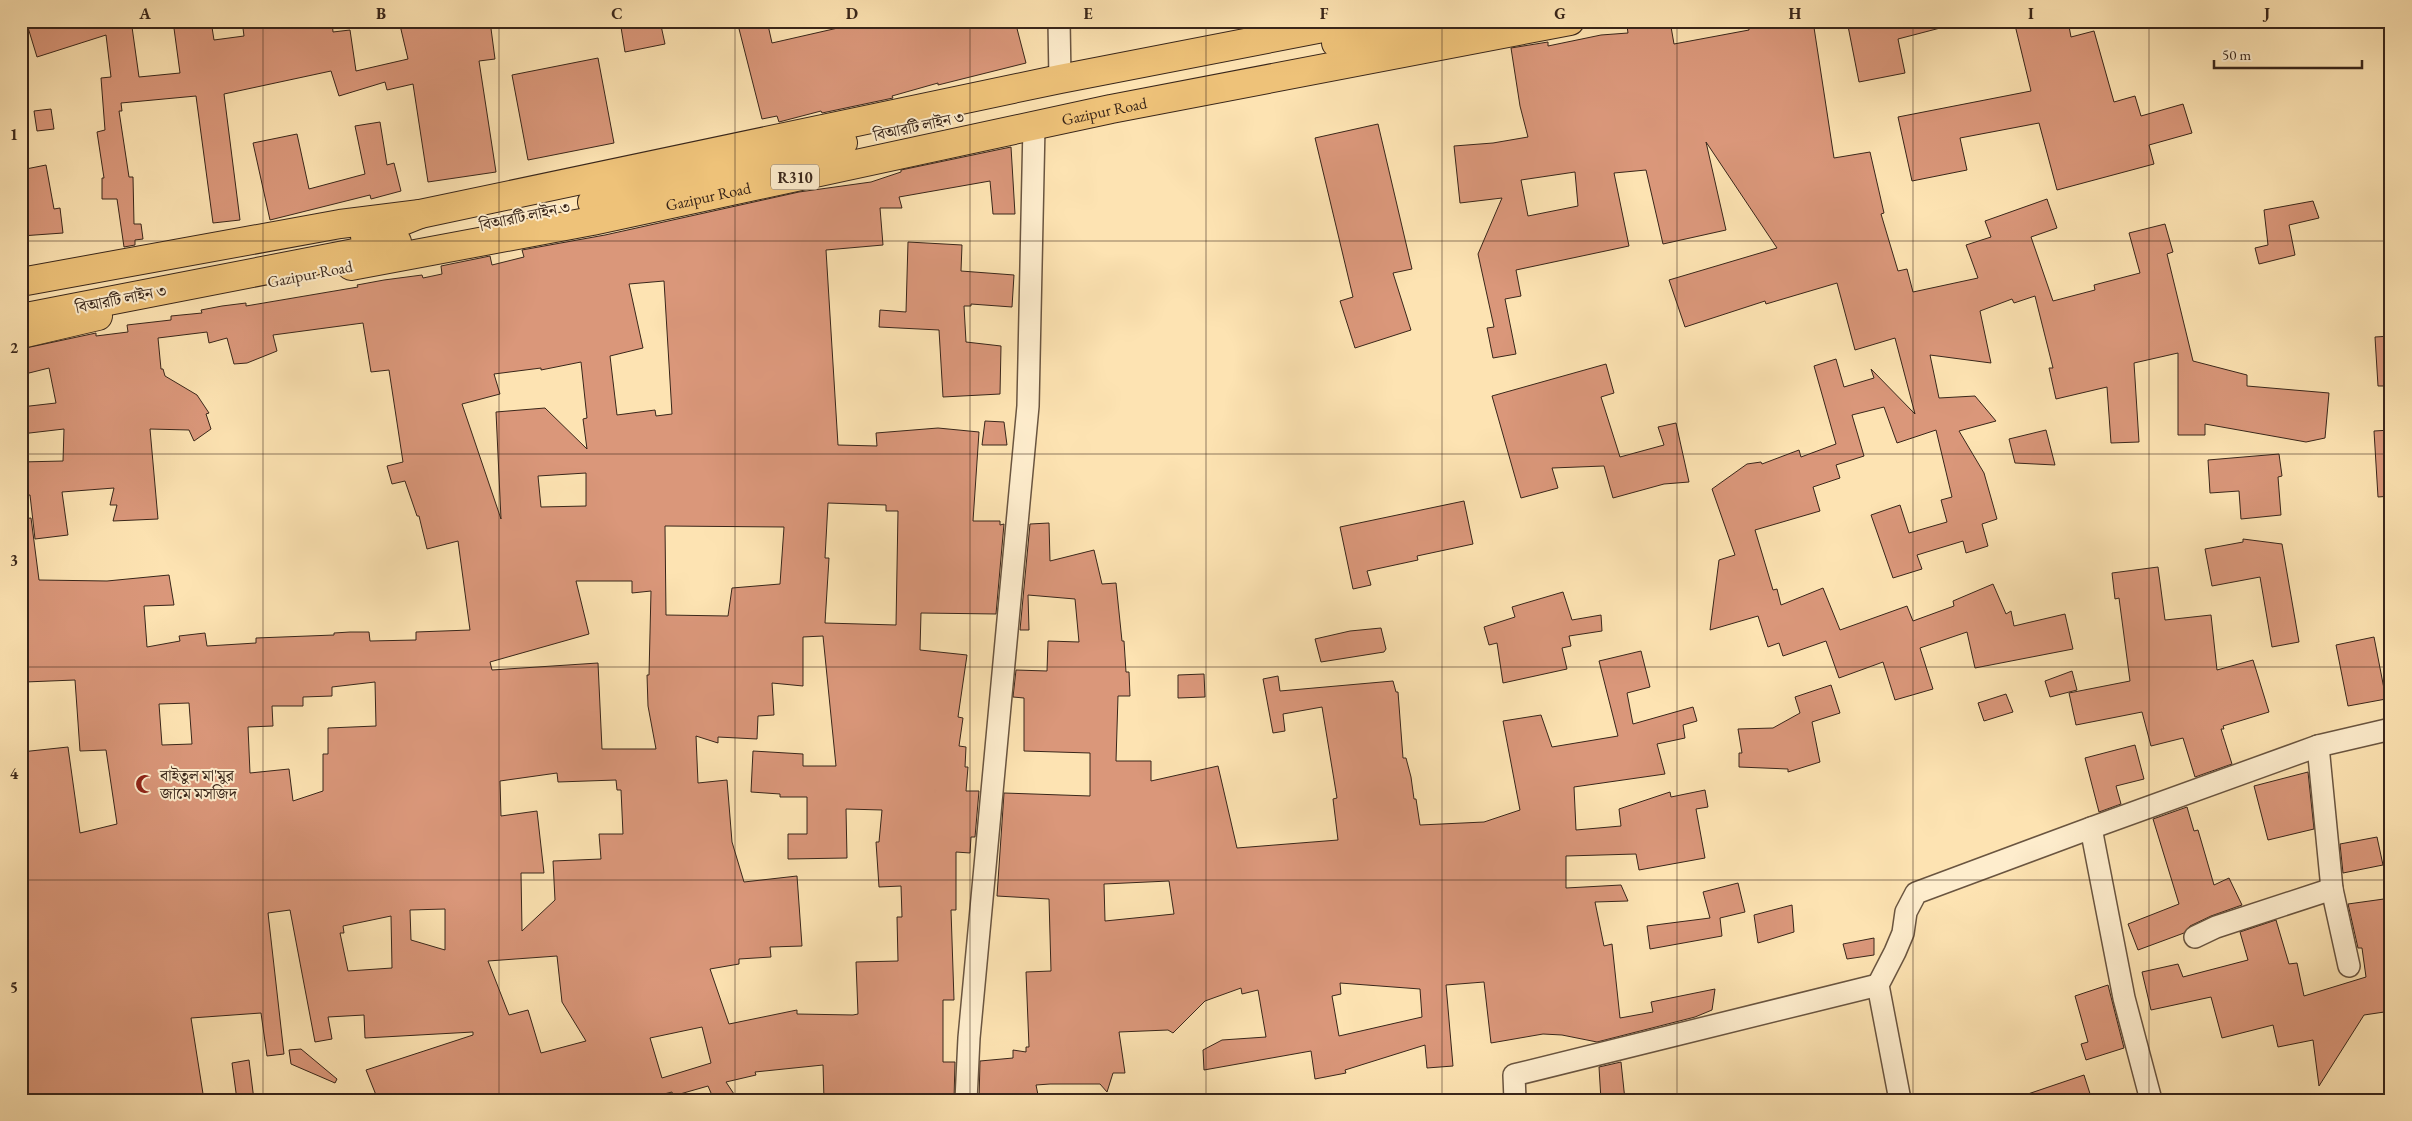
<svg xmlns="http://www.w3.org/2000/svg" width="2412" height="1121" viewBox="0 0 2412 1121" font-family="'EB Garamond','Noto Serif Bengali',serif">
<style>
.building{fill:#da977a;stroke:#39261a;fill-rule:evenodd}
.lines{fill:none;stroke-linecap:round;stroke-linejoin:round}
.street-casing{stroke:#6a5540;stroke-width:24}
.primary-casing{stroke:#39261a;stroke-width:30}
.highway-casing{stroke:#39261a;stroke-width:30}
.street{stroke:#feedcd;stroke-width:21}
.primary{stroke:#eec279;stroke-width:28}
.highway{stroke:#eec279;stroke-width:28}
.grid{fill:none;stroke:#39261a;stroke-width:1;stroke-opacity:0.55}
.labels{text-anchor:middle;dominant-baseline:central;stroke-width:4;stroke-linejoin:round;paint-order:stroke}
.shield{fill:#feedcd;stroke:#746250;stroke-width:1}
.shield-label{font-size:15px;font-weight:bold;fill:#39261a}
.street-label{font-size:16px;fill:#39261a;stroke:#feedcd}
.poi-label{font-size:16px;fill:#39261a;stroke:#feedcd;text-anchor:start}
.neatline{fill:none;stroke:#39261a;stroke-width:2}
.grid-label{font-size:16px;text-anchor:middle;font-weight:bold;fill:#39261a}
</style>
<rect width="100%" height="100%" fill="#fde3b2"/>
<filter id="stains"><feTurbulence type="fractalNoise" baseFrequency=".004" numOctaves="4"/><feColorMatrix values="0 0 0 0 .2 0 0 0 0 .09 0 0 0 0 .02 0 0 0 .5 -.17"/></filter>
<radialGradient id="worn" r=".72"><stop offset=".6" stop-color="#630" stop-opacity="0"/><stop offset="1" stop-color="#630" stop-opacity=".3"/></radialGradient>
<g class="building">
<polygon points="26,21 138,21 139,25 132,27 139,77 180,73 173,21 211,21 214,40 244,36 242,21 332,21 333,32 350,30 356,71 408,59 399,21 490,21 495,59 479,61 496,172 428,182 413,84 387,90 385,82 339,96 331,71 224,94 240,220 213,223 196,96 121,103 122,111 119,111 129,177 133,177 134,224 141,224 143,239 135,240 135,245 124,247 117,199 102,199 102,178 104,178 97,132 105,130 101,78 111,77 106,35 37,57"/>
<polygon points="620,21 660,21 665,44 625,52"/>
<polygon points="737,21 756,21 758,28 768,25 772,43 851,25 850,21 1015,21 1026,63 938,85 938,83 892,96 893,98 822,113 821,111 779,122 777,116 762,119"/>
<path d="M1660 21H1670L1674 44 1749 30 1748 21H1813L1834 158 1870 152 1884 213 1881 214 1898 271 1907 269 1913 292 1978 278 1966 245 1991 237 1985 221 2047 199 2057 228 2031 237 2053 301 2095 290 2094 285 2140 273 2129 233 2165 224 2173 252 2167 254 2193 361 2247 375V386L2329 393 2325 438 2306 442 2205 424V435H2178V353L2134 363 2139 442 2111 443 2107 387 2056 399 2049 368H2053L2035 296 2014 303 2012 299 1980 311 1991 363 1930 355 1939 398 1975 396 1996 421 1959 431 1984 473 1997 519 1982 524 1988 546 1966 553 1963 541 1917 555 1922 569 1893 578 1871 515 1900 505 1909 533 1947 522 1941 500 1952 497 1936 430 1897 443 1884 407 1852 415 1864 456 1836 465 1840 478 1813 487 1820 511 1755 530 1773 590 1777 589 1781 605 1823 588 1840 630 1907 606 1913 621 1954 606 1953 601 1993 584 2006 614 2011 611 2014 626 2065 614 2073 649 1975 668 1967 632 1920 648 1933 689 1895 700 1883 662 1839 678 1826 641 1783 656 1779 643 1768 647 1758 616 1710 630 1719 560 1735 555 1712 489 1747 464 1761 462 1762 464 1799 450 1801 457 1836 444 1814 366 1836 359 1844 387 1874 378 1871 369 1915 414 1895 338 1855 350 1837 283 1766 304 1765 301 1685 327 1669 280 1777 248 1706 142 1726 230 1663 244 1646 170 1614 173 1629 246 1516 270 1521 296 1505 299 1516 354 1493 358 1487 328 1494 327 1478 254 1502 198 1460 203 1454 146 1493 143 1528 137 1520 106 1511 48 1548 42V46L1601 35 1628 33 1627 26ZM1575 172 1578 206 1528 216 1521 180Z"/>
<polygon points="1847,21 1943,21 1944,27 1898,39 1905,73 1859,82"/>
<polygon points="2014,21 2068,21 2071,37 2094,31 2114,102 2135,96 2141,116 2183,104 2192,133 2149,145 2154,164 2057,190 2039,123 1960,138 1967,170 1912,181 1898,117 2031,91"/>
<polygon points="598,58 614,143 528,160 512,75"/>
<polygon points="51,109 54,129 37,131 34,111"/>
<polygon points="380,122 387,165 394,163 401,191 371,199 370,195 270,220 253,143 297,134 309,189 365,174 355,126"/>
<polygon points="1378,124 1412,269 1393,273 1411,330 1355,348 1340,301 1353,297 1315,138"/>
<path d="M1011 147 1015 214H993L990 181 899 197 902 208H880L883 245 826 250 838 445 877 446 876 433 938 428 979 432 973 521H1000V525L1004 524 996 614 921 613 920 650 967 655 958 717 963 718 959 746 966 747 965 767H968L966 791H979L975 837H971L970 853 956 852V910H951L954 1000H943V1062H955L954 1100H824L823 1065 755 1072 756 1075 726 1082 738 1100H714L708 1086 673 1096 672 1092 640 1100H378L366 1070 473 1035V1032L365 1038 364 1015 328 1017 332 1039 315 1042 290 910 268 913 284 1054 267 1056 261 1013 191 1018 204 1100H21V752L68 747 80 833 117 824 106 750 80 751 75 680 25 682 21 631V519L31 518 39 580 107 581 169 575 174 605 144 606 147 647 180 641 179 636 205 633 207 646 256 643V638L334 635V633L350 632H369L370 641 416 640V632L470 630 458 541 427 549 419 516H417L405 481 392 484 387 466 403 462 389 370 371 372 363 323 273 335 277 351 247 363 234 364 227 338 209 343 207 332 158 338 161 369H163L165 376 197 395 209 413 206 414 211 429 194 441 189 430 150 429 158 519 113 521 117 505H110L114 488 62 492 68 535 35 539 30 495 21 496V462L63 461 64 429 21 434V407L56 403 49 368 21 375V349L96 333V336L128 332 127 325 171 320V316L202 313 201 310 222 306 246 303V306L358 287 357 285 384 280 422 275 423 278 442 274 441 266 490 256 492 265 524 257 522 250 605 235 799 192 871 182 901 172V170ZM664 281 672 414 656 416 655 410 617 415 610 356 643 348 629 284ZM581 362 587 418 583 419 587 449 545 408 496 412 501 519 462 404 500 394 494 374 541 368V370ZM586 473V506L541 507 538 476ZM828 503 886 505V511H898L896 625 825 623 829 558H825ZM665 526 784 527 780 584 732 588 728 616 666 615ZM576 581H632V593L651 591 649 675H647L648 706 656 749H602L598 663 492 670 490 662 589 634ZM823 636 836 766H803V754L753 751 751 792 780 794V797H807V834H788V859L847 858 846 809 882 810 879 842H876L879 887 901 886 902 917H897L898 961 856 962 858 1014 853 1015 797 1014V1010L729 1024 710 969 739 964V959L771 957 770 947 802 946 797 876 744 882 732 842 727 780 698 783 696 736 718 743V737L757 739 758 716 774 715 772 683 803 686V637ZM375 682 376 726 328 728V754H323V791L293 801 289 769 250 773 248 727 273 726 272 706H303V697L332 696V687ZM189 703 192 744 162 745 159 704ZM557 773 558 782 616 780 617 790H621L623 834H599L601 859 553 861 555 900 522 931 521 873H544L537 811 501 816 500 781ZM445 909V950L411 940 410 910ZM391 916 392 968 348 971 340 933H344L343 926ZM557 956 562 1002 586 1041 541 1053 528 1010 509 1015 488 961ZM702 1027 711 1063 662 1078 650 1038Z"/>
<polygon points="46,165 54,209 60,208 63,233 21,236 21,170"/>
<polygon points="2313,201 2319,218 2289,225 2295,255 2259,264 2255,248 2268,245 2264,210"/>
<polygon points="908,242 962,245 961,271 1014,275 1012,307 971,304 971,306 964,306 966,342 1001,346 1000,394 943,397 939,330 879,327 880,310 906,312"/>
<polygon points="2391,336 2391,386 2378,386 2375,337"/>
<polygon points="1606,364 1614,393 1601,397 1620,457 1664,445 1658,427 1676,423 1689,482 1664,484 1613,498 1604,466 1552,468 1558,488 1521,498 1492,396"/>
<polygon points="985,421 1004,422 1007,445 982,445"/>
<polygon points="2046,430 2055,465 2015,463 2009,439"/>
<polygon points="2391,430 2391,496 2378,497 2374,431"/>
<polygon points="2279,454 2282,476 2278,477 2281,515 2241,519 2239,491 2210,493 2208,460"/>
<polygon points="1464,501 1473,544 1417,556 1418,560 1367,571 1371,585 1353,589 1340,527"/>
<path d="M1049 523 1050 561 1094 550 1102 584 1116 583 1122 641H1124L1126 672H1129L1130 696H1118L1116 761H1151V781L1218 766 1237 848 1338 840 1333 799 1337 798 1322 707 1283 714 1285 731 1273 733 1263 679 1278 676 1280 691 1393 681 1396 692H1398L1403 758H1406L1411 777 1414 799H1416L1420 825 1484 822 1520 810 1503 721 1541 715 1552 747 1618 736 1599 661 1641 651 1650 687 1627 693 1633 724 1693 707 1697 721 1683 725 1685 738 1657 744 1665 774 1574 787 1576 830 1621 826 1619 809 1670 792 1671 797 1705 790 1708 807 1696 809 1705 858 1639 870 1636 854 1566 856V888L1621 885 1628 901 1595 902 1604 946 1612 944 1620 1018 1653 1012 1651 1002 1715 989 1712 1010 1695 1017 1597 1042 1562 1035 1543 1034 1491 1043 1484 982 1446 985 1453 1066 1427 1068 1425 1045 1345 1070 1346 1073 1315 1079 1311 1051 1204 1070 1203 1050 1222 1040 1266 1037 1258 990 1242 994 1241 988 1205 1001 1173 1033 1168 1030 1119 1032 1125 1073H1113L1107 1092 1100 1084H1050L1036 1085 1039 1100H979L980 1061 1013 1058V1050L1026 1052V1047H1029L1026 972 1051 971 1049 899 997 896 1004 793 1090 796V753L1024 751V698L1013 697 1016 670 1047 671 1048 641 1079 642 1075 599 1028 595 1029 630H1020L1030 524ZM1169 881 1174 914 1105 921 1104 884ZM1340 983 1420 989 1422 1017 1339 1036 1332 996 1341 994Z"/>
<polygon points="2243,539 2282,544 2299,642 2272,647 2260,577 2212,586 2205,549 2243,542"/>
<polygon points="2158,567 2165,620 2211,615 2217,670 2253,660 2269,712 2223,726 2224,729 2221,729 2232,764 2195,777 2183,738 2151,746 2142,712 2076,725 2069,693 2130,681 2119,598 2115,599 2112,573"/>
<polygon points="1563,592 1572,620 1601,615 1602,631 1569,636 1571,646 1562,648 1567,669 1503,683 1497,643 1489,645 1484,627 1515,617 1512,607"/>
<polygon points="1381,628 1386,649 1384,652 1321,662 1315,639 1350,631"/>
<polygon points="2374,637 2386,699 2348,706 2336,645"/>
<polygon points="2072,671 2077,690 2050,697 2045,681"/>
<polygon points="1204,674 1205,697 1178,698 1178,675"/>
<polygon points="1831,685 1840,713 1812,722 1820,762 1788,772 1788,769 1739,767 1739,753 1742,753 1738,729 1773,728 1800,713 1795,697"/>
<polygon points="2006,694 2013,712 1984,721 1978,703"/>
<polygon points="2135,745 2144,779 2116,786 2121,804 2099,812 2085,758"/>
<polygon points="2308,772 2314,829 2268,840 2254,786"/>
<polygon points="2187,807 2194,831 2198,830 2214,885 2229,878 2242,905 2211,916 2190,926 2184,933 2138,950 2128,924 2179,904 2153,819"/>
<polygon points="2377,837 2383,865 2343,873 2340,844"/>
<polygon points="1738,883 1745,912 1720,918 1722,936 1650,949 1647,926 1710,918 1703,892"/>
<polygon points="2391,898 2391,1011 2364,1015 2319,1086 2313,1040 2278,1047 2273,1025 2222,1038 2211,997 2151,1010 2142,972 2178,964 2183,977 2248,960 2240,932 2276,920 2289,964 2297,963 2304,996 2366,977 2362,948 2358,948 2348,904"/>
<polygon points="1792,905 1794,932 1758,943 1754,915"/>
<polygon points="1874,938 1874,955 1847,959 1843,944"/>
<polygon points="2108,985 2124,1048 2086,1060 2081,1044 2088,1042 2075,996"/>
<polygon points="301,1049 337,1079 335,1083 291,1064 289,1050"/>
<polygon points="249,1060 254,1100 237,1100 232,1063"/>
<polygon points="1621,1062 1625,1100 1601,1100 1599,1067"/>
<polygon points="2084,1075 2092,1100 2020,1100 2019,1097"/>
</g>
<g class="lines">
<g class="street-casing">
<g id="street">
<polyline points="1059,21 1060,79"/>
<polyline points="2318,746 2332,889 2349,966"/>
<polyline points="2091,828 2124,998 2151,1100"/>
<polyline points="2195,937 2216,927 2332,889"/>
<polyline points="966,1100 969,1038 1028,406 1034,126"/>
<polyline points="1515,1100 1514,1075 1878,985"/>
<polyline points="1900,1100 1878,985 1895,952 1903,933 1906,912 1916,893 2091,828 2318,746 2391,729"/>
</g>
</g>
<g class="primary-casing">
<g id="primary">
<polyline points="1336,43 1444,21"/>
<polyline points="592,202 843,143"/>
<path id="s1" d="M351 266 592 221 1111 109 1570 21"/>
<polyline points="21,282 340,224 420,214 1060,79 1359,21"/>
<polyline points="21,334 98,316"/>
</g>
</g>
<g class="highway-casing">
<g id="highway">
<polyline points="365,236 420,214"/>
<polyline points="21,318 370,250 397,242"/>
</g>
</g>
<use href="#street" class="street"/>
<use href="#primary" class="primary"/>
<use href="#highway" class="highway"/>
</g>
<path class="grid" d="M263 21V1100M499 21V1100M735 21V1100M970 21V1100M1206 21V1100M1442 21V1100M1677 21V1100M1913 21V1100M2149 21V1100M21 241H2391M21 454H2391M21 667H2391M21 880H2391"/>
<defs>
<g id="mosque-bare" transform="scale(1.5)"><path d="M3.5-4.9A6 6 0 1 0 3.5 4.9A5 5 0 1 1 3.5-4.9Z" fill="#8f2418" stroke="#feedcd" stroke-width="2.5" paint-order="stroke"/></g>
</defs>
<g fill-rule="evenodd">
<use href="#mosque-bare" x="145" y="784"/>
</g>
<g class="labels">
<rect class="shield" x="771" y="164.5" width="48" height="25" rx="4"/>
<g class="shield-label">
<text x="795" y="177">R310</text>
</g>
<g class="street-label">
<text stroke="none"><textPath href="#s1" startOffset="769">Gazipur Road</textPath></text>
<text transform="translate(919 126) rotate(-12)">বিআরটি লাইন ৩</text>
<text stroke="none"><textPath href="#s1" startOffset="364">Gazipur Road</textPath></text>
<text transform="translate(525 216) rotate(-12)">বিআরটি লাইন ৩</text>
<text transform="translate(310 274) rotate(-11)">Gazipur Road</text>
<text transform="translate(121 299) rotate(-11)">বিআরটি লাইন ৩</text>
</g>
<g class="poi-label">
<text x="160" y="775">বাইতুল মা'মুর<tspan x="160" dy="18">জামে মসজিদ</tspan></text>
</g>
</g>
<rect width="2412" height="1121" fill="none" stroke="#fde3b2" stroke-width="55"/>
<path d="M2214 60v8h148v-8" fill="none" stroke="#39261a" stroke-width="2.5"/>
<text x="2222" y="60" font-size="15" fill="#39261a" stroke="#feedcd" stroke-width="4" paint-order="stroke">50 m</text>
<rect x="28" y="28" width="2356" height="1066" class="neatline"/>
<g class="grid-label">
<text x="145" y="19">A</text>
<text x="381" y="19">B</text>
<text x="617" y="19">C</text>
<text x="852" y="19">D</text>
<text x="1088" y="19">E</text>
<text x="1324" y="19">F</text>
<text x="1560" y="19">G</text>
<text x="1795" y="19">H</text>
<text x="2031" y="19">I</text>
<text x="2267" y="19">J</text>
<text x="14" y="140">1</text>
<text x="14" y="353">2</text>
<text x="14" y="566">3</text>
<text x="14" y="779">4</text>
<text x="14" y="993">5</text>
</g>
<rect width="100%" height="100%" filter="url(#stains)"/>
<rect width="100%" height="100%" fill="url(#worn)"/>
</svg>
